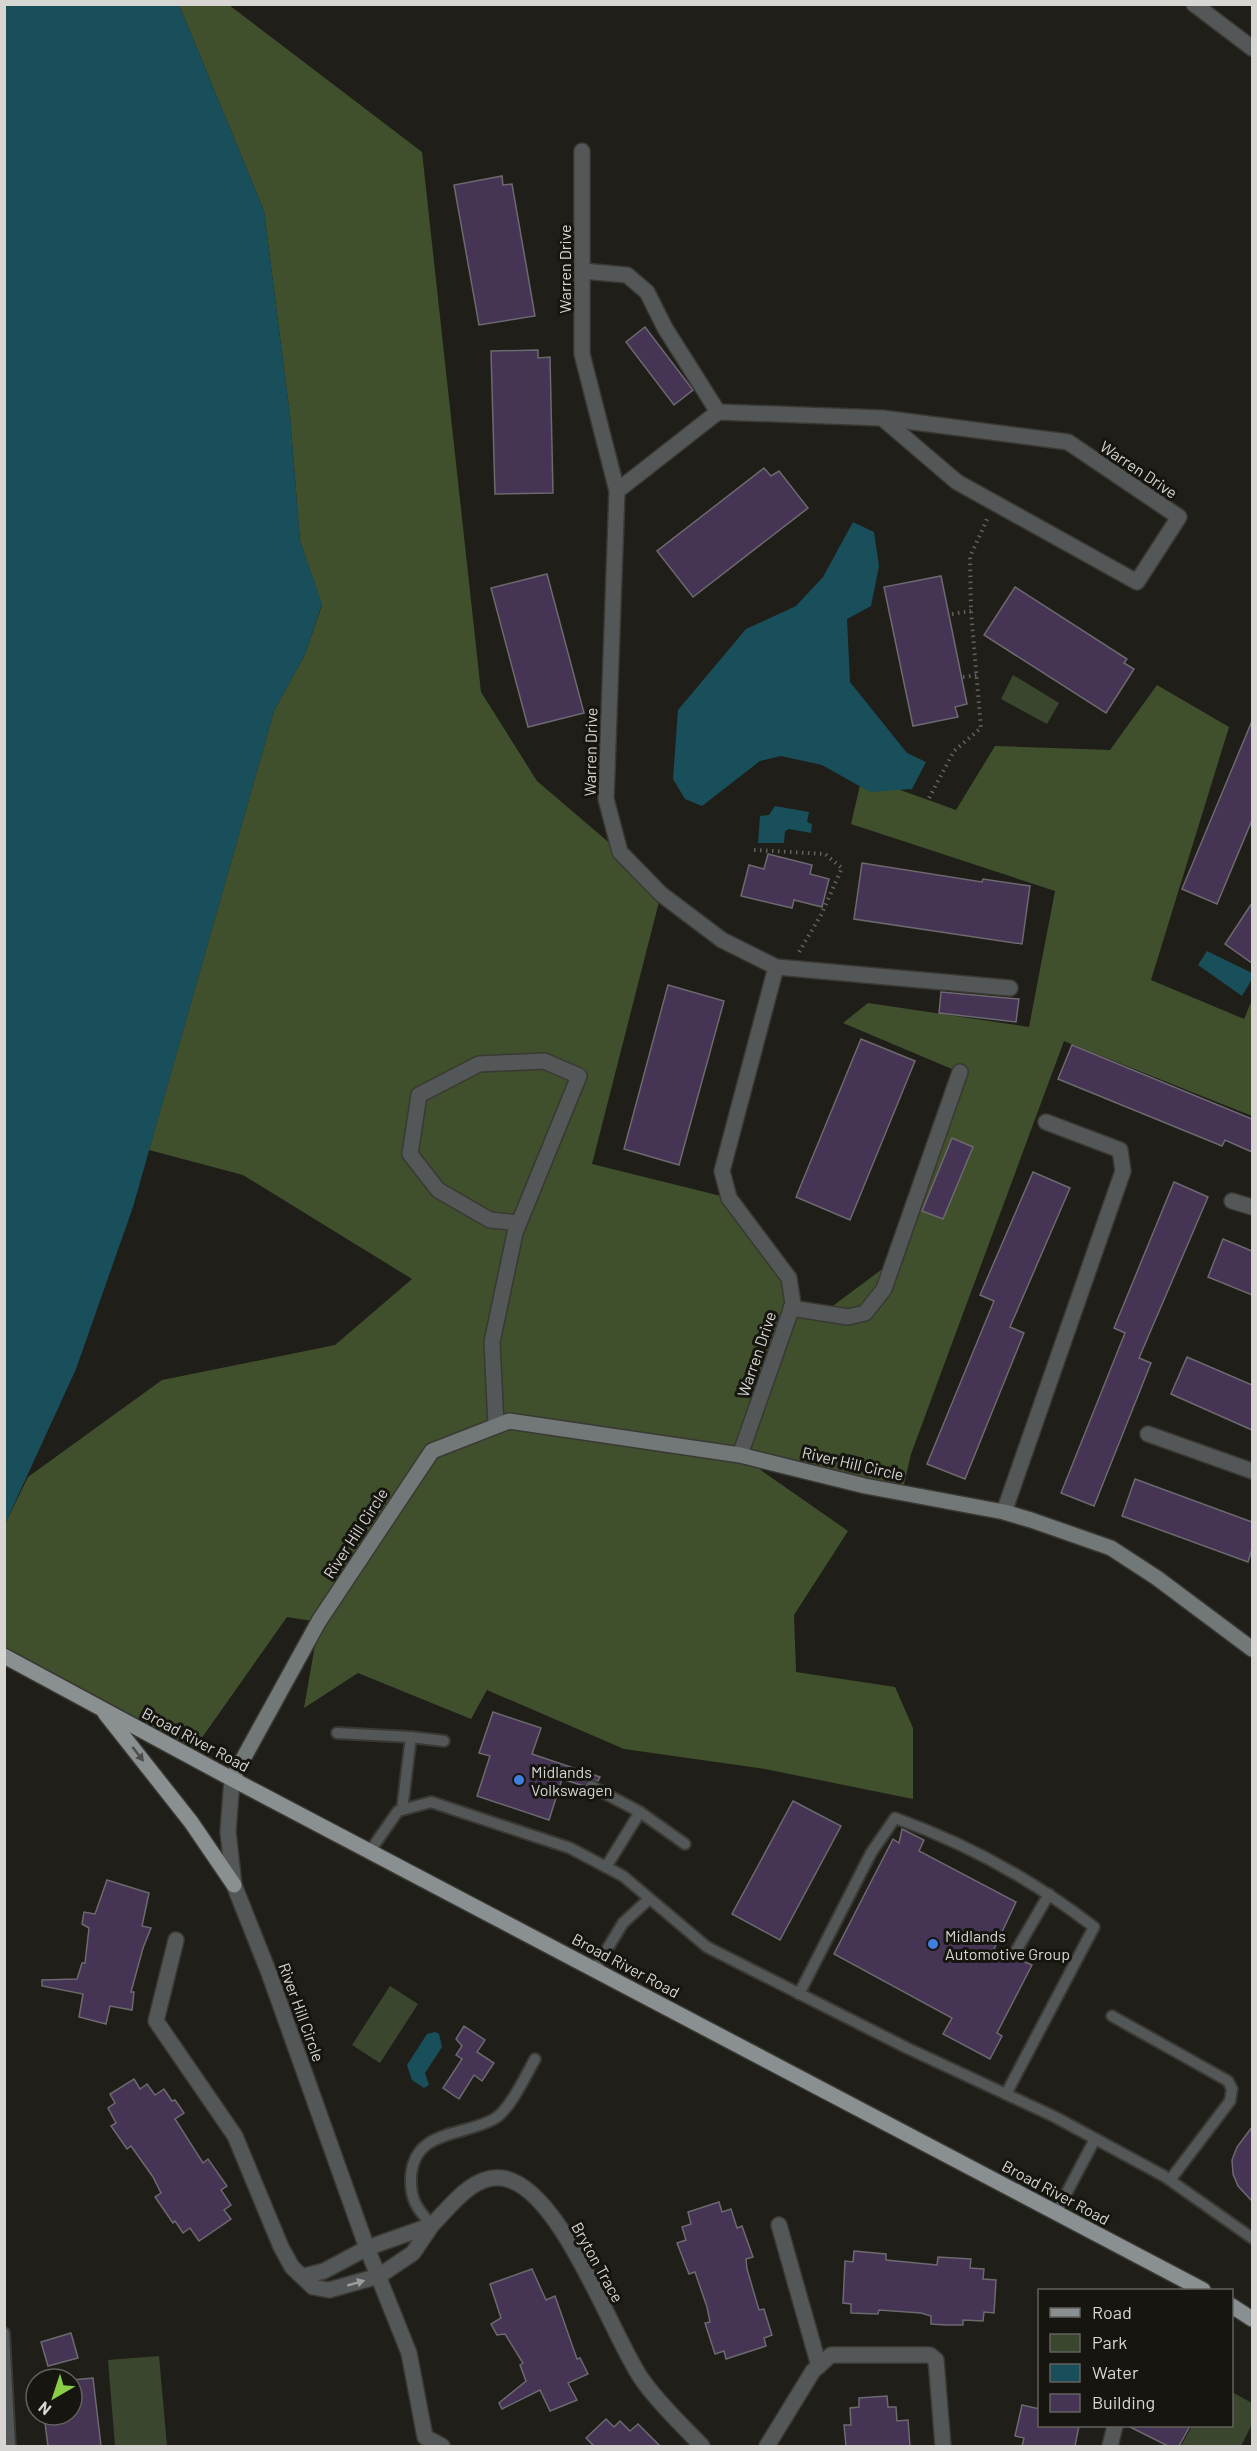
<svg xmlns="http://www.w3.org/2000/svg" width="1257" height="2451" viewBox="0 0 1257 2451" font-family="Barlow,sans-serif">
<style>
.green{fill:#3b462e}
.forest{fill:#40502d}
.water{fill:#194f5a}
.building{fill:#453454;stroke:#6c696f;stroke-width:1.5}
.lines{fill:none;stroke-linecap:round;stroke-linejoin:round}
.lane-casing{stroke:#3a3833;stroke-width:14}
.street-casing{stroke:#3a3833;stroke-width:18}
.secondary-casing{stroke:#3a3833;stroke-width:18}
.primary-casing{stroke:#3a3833;stroke-width:18}
.path{stroke:#63625d;stroke-width:4;stroke-dasharray:1.5 4.5;stroke-linecap:butt}
.lane{stroke:#545757;stroke-width:10}
.street{stroke:#545757;stroke-width:15}
.secondary{stroke:#727778;stroke-width:15}
.primary{stroke:#8a9091;stroke-width:15}
.oneway{fill:#4a4c4a}
.oneway2{fill:#9c9d9b}
.shop-dot{fill:#3f7fe0;stroke:#161510;stroke-width:2}
.labels{text-anchor:middle;dominant-baseline:central;stroke-width:6;stroke-linejoin:round;paint-order:stroke}
.street-label{font-size:16px;fill:#d7d6d3;stroke:#161510}
.poi-label{font-size:16px;fill:#d7d6d3;stroke:#161510;text-anchor:start}
</style>
<rect width="100%" height="100%" fill="#201e19"/>
<g class="green">
<polygon points="1013,675 1059,703 1047,724 1001,699"/>
<polygon points="390,1986 418,2004 380,2063 352,2045"/>
<polygon points="159,2356 167,2446 115,2446 108,2360"/>
<polygon points="1232,2392 1252,2403 1252,2424 1241,2446 1181,2446 1192,2426 1232,2426"/>
</g>
<polygon class="forest" points="179,5 229,5 422,152 481,692 537,781 620,852 661,894 592,1164 729,1198 789,1278 793,1304 822,1314 893,1261 959,1072 843,1023 868,1003 1029,1027 1055,891 851,824 861,781 892,787 956,810 995,746 1110,750 1157,685 1229,727 1151,980 1244,1019 1252,1000 1252,1116 1064,1041 911,1454 902,1493 742,1457 848,1531 794,1615 796,1672 895,1687 913,1728 913,1799 765,1769 624,1749 487,1690 471,1719 358,1673 304,1708 319,1622 287,1617 189,1756 5,1656 4,1526 28,1477 162,1380 335,1345 412,1279 243,1175 149,1150 274,711 305,654 322,605 300,541 290,416 264,211"/>
<g class="water">
<polygon points="5,4 179,5 264,211 290,416 300,541 322,604 305,654 274,711 133,1207 76,1369 5,1524"/>
<polygon points="853,522 874,532 879,566 871,606 847,619 850,682 907,753 926,762 912,789 870,792 822,765 781,756 760,761 702,806 685,799 673,779 678,710 746,629 796,606 823,577"/>
<polygon points="775,806 809,812 807,822 812,824 811,833 789,829 785,831 784,843 758,843 760,816 769,815"/>
<polygon points="1207,951 1252,973 1252,979 1242,996 1198,965"/>
<polygon points="435,2032 439,2034 442,2047 425,2073 429,2085 424,2088 412,2080 407,2065 427,2034"/>
</g>
<g class="building">
<polygon points="502,176 503,185 512,184 535,316 479,325 454,185"/>
<polygon points="645,327 693,390 674,405 626,342"/>
<polygon points="538,350 538,358 550,357 553,493 495,494 491,351"/>
<polygon points="764,468 771,476 779,471 808,508 693,597 657,551"/>
<polygon points="547,574 584,713 528,727 491,588"/>
<polygon points="941,576 967,704 955,707 958,717 913,726 884,587"/>
<polygon points="1015,587 1127,659 1124,663 1134,669 1106,713 984,635"/>
<polygon points="1252,721 1252,820 1217,904 1182,889"/>
<polygon points="768,854 812,865 810,874 829,879 822,907 794,900 792,908 741,896 749,865 764,869"/>
<polygon points="862,863 982,882 983,879 1030,886 1022,944 854,919"/>
<polygon points="1252,903 1252,963 1225,944"/>
<polygon points="668,985 724,1001 679,1165 624,1149"/>
<polygon points="941,992 1019,999 1016,1022 939,1013"/>
<polygon points="861,1039 915,1061 850,1220 796,1197"/>
<polygon points="1072,1045 1252,1119 1252,1152 1225,1140 1222,1146 1058,1079"/>
<polygon points="952,1138 973,1147 943,1219 922,1211"/>
<polygon points="1033,1172 1070,1188 1010,1327 1024,1333 965,1479 927,1464 994,1301 980,1295"/>
<polygon points="1174,1182 1208,1197 1139,1358 1151,1363 1094,1506 1061,1493 1125,1333 1114,1328"/>
<polygon points="1223,1239 1252,1251 1252,1295 1208,1277"/>
<polygon points="1187,1357 1252,1385 1252,1430 1171,1394"/>
<polygon points="1135,1479 1252,1522 1252,1549 1248,1562 1122,1516"/>
<polygon points="493,1712 541,1728 532,1754 600,1777 598,1781 588,1779 584,1786 562,1779 549,1820 477,1796 490,1756 479,1753"/>
<polygon points="793,1801 841,1826 780,1940 732,1914"/>
<polygon points="902,1829 924,1840 919,1851 1016,1902 994,1949 1032,1965 997,2033 1002,2036 990,2059 943,2034 952,2018 834,1954 893,1839 899,1843"/>
<polygon points="107,1880 149,1893 142,1926 151,1928 143,1948 131,1992 134,1992 132,2010 110,2006 106,2024 79,2017 83,1994 42,1986 42,1980 77,1979 82,1963 85,1963 89,1928 82,1924 84,1912 95,1914"/>
<polygon points="464,2026 485,2040 477,2052 494,2063 482,2081 474,2075 459,2099 443,2088 462,2059 456,2055 462,2046 456,2039"/>
<polygon points="134,2079 140,2089 147,2084 155,2095 164,2089 172,2101 175,2100 184,2113 175,2119 203,2163 208,2159 227,2186 221,2190 231,2205 224,2210 231,2219 199,2241 190,2228 183,2233 175,2221 173,2223 155,2197 161,2193 153,2177 131,2146 127,2149 111,2126 116,2123 108,2108 115,2103 110,2094"/>
<polygon points="1252,2127 1252,2201 1238,2186 1233,2174 1232,2160 1237,2147"/>
<polygon points="719,2202 722,2212 731,2209 737,2228 742,2226 753,2257 746,2259 747,2269 759,2310 764,2309 772,2335 764,2338 766,2346 726,2359 724,2351 715,2354 705,2323 710,2322 707,2307 695,2272 689,2274 677,2243 686,2240 682,2227 691,2224 688,2212"/>
<polygon points="854,2251 886,2254 886,2260 937,2265 938,2257 971,2259 970,2268 984,2269 983,2279 996,2280 994,2313 984,2312 983,2321 963,2320 963,2325 947,2325 931,2324 931,2316 921,2313 879,2310 878,2314 851,2313 851,2304 843,2303 845,2261 853,2262"/>
<polygon points="532,2269 546,2300 555,2296 577,2359 580,2358 588,2374 568,2383 577,2400 550,2411 540,2390 502,2409 499,2403 526,2381 520,2365 523,2363 505,2334 497,2335 491,2324 501,2318 490,2284"/>
<polygon points="71,2333 78,2358 48,2366 41,2342"/>
<polygon points="93,2378 101,2446 48,2446 44,2415 72,2415 72,2380"/>
<polygon points="887,2396 888,2407 896,2407 897,2421 908,2420 910,2446 846,2446 844,2425 851,2425 850,2408 859,2407 859,2398"/>
<polygon points="1022,2405 1040,2409 1040,2426 1079,2426 1075,2446 1022,2446 1024,2438 1015,2436"/>
<polygon points="606,2419 614,2427 620,2421 630,2431 638,2424 660,2446 594,2446 586,2438"/>
<polygon points="1128,2426 1190,2426 1179,2446 1168,2446"/>
</g>
<g class="lines">
<g class="lane-casing">
<g id="lane">
<polyline points="337,1733 411,1737 402,1810"/>
<polyline points="411,1737 444,1741"/>
<polyline points="591,1786 640,1812 606,1867"/>
<polyline points="640,1812 685,1844"/>
<polyline points="370,1851 398,1811 431,1802 570,1848 623,1876 707,1947 907,2048 1055,2117 1164,2176 1252,2238"/>
<polyline points="1016,1951 1049,1894"/>
<polyline points="595,1969 623,1923 649,1899"/>
<path d="M799 1994 871 1853 895 1818C968 1844 1033 1880 1094 1927L1006 2094"/>
<polyline points="1112,2016 1228,2081 1232,2089 1230,2101 1170,2180"/>
<polyline points="1056,2213 1095,2139"/>
<path d="M432 2225C417 2209 410 2200 411 2177 414 2129 462 2137 494 2119 510 2110 526 2075 535 2059"/>
<polyline points="4,2333 10,2446"/>
</g>
</g>
<g class="street-casing">
<g id="street">
<polyline points="1194,4 1252,48"/>
<polyline points="582,151 582,354 617,491 606,799 620,852 661,894 722,940 776,967 1010,988"/>
<polyline points="582,271 627,275 647,292 665,328 718,412"/>
<polyline points="617,491 718,412 882,418 957,482 1137,582 1179,517 1068,442 882,418"/>
<polyline points="1232,1201 1252,1207"/>
<polyline points="791,1308 848,1317 865,1313 884,1289 960,1072"/>
<polyline points="496,1426 492,1342 515,1233 579,1076 544,1061 479,1064 419,1095 410,1154 438,1190 490,1220 519,1223"/>
<polyline points="1148,1434 1252,1471"/>
<polyline points="740,1455 793,1304 789,1278 729,1198 722,1171 776,967"/>
<polyline points="1004,1512 1123,1171 1120,1150 1046,1122"/>
<polyline points="232,1779 228,1832 234,1885 269,1973 367,2248 409,2353 425,2437 442,2446"/>
<polyline points="176,1940 156,2021 235,2136 281,2247 292,2267 313,2287 329,2290 379,2276 413,2253 432,2225 367,2248 324,2271 304,2276"/>
<path d="M432 2225C450 2207 473 2174 502 2178 560 2186 610 2332 641 2378 658 2403 682 2425 702 2446"/>
<polyline points="779,2225 819,2366"/>
<polyline points="767,2446 813,2371 831,2355 930,2355 936,2360 943,2446"/>
<polyline points="1110,2446 1115,2426"/>
</g>
</g>
<g class="secondary-casing">
<polyline id="secondary" points="232,1779 319,1621 432,1451 509,1421 740,1455 865,1486 1004,1512 1031,1520 1111,1548 1157,1578 1252,1649"/>
</g>
<g class="primary-casing">
<g id="primary">
<polyline points="4,1656 232,1779 1203,2290"/>
<polyline points="105,1713 191,1822 234,1885"/>
<polyline points="1232,2306 1252,2319"/>
</g>
</g>
<g class="path">
<polyline points="952,614 971,611"/>
<polyline points="963,677 978,675"/>
<polyline points="929,798 954,751 981,728 971,611 970,557 988,517"/>
<polyline points="754,850 825,854 842,868 821,915 799,952"/>
</g>
<use href="#lane" class="lane"/>
<use href="#street" class="street"/>
<use href="#secondary" class="secondary"/>
<use href="#primary" class="primary"/>
</g>
<defs><path id="oneway-solid" d="M-6-.8H1V-3.2L6.5 0L1 3.2V.8H-6Z" transform="scale(1.5)"/></defs>
<use class="oneway" href="#oneway-solid" transform="translate(138 1754) rotate(52)"/>
<use class="oneway2" href="#oneway-solid" transform="translate(356 2283) rotate(-16)"/>
<g class="shop-dot">
<circle cx="519" cy="1780" r="6"/>
<circle cx="933" cy="1944" r="6"/>
</g>
<g class="labels">
<g class="street-label">
<text transform="translate(564 269) rotate(-90)">Warren Drive</text>
<text transform="translate(1139 469) rotate(34)">Warren Drive</text>
<text transform="translate(590 752) rotate(-89)">Warren Drive</text>
<text transform="translate(756 1354) rotate(-71)">Warren Drive</text>
<text transform="translate(853 1463) rotate(13)">River Hill Circle</text>
<text transform="translate(355 1533) rotate(-57)">River Hill Circle</text>
<text transform="translate(196 1739) rotate(28)">Broad River Road</text>
<text transform="translate(626 1965) rotate(28)">Broad River Road</text>
<text transform="translate(302 2012) rotate(70)">River Hill Circle</text>
<text transform="translate(1056 2192) rotate(28)">Broad River Road</text>
<text transform="translate(598 2262) rotate(61)">Bryton Trace</text>
</g>
<g class="poi-label">
<text x="531" y="1771">Midlands<tspan x="531" dy="18">Volkswagen</tspan></text>
<text x="945" y="1935">Midlands<tspan x="945" dy="18">Automotive Group</tspan></text>
</g>
</g>
<rect width="1257" height="2451" fill="none" stroke="#d7d6d3" stroke-width="12"/>
<rect x="1038" y="2289" width="195" height="138" fill="#161510" stroke="#63625e" stroke-width="1.5"/>
<rect x="1050" y="2308" width="30" height="9" fill="#8a9091" stroke="#63625e" stroke-width="1.5"/>
<text x="1092" y="2319" font-size="18" fill="#d7d6d3">Road</text>
<rect x="1050" y="2334" width="30" height="18" fill="#3b462e" stroke="#63625e" stroke-width="1.5"/>
<text x="1092" y="2349" font-size="18" fill="#d7d6d3">Park</text>
<rect x="1050" y="2364" width="30" height="18" fill="#194f5a" stroke="#63625e" stroke-width="1.5"/>
<text x="1092" y="2379" font-size="18" fill="#d7d6d3">Water</text>
<rect x="1050" y="2394" width="30" height="18" fill="#453454" stroke="#63625e" stroke-width="1.5"/>
<text x="1092" y="2409" font-size="18" fill="#d7d6d3">Building</text>
<g transform="translate(54 2397) rotate(219)"><circle r="28" fill="#161510" stroke="#63625e" stroke-width="1.5"/>
<path d="M0-4.5L10 22L0 15L-10 22Z" fill="#8ace48"/>
<text y="-9" font-size="16" font-weight="bold" text-anchor="middle" fill="#d7d6d3">N</text>
</g>
</svg>
